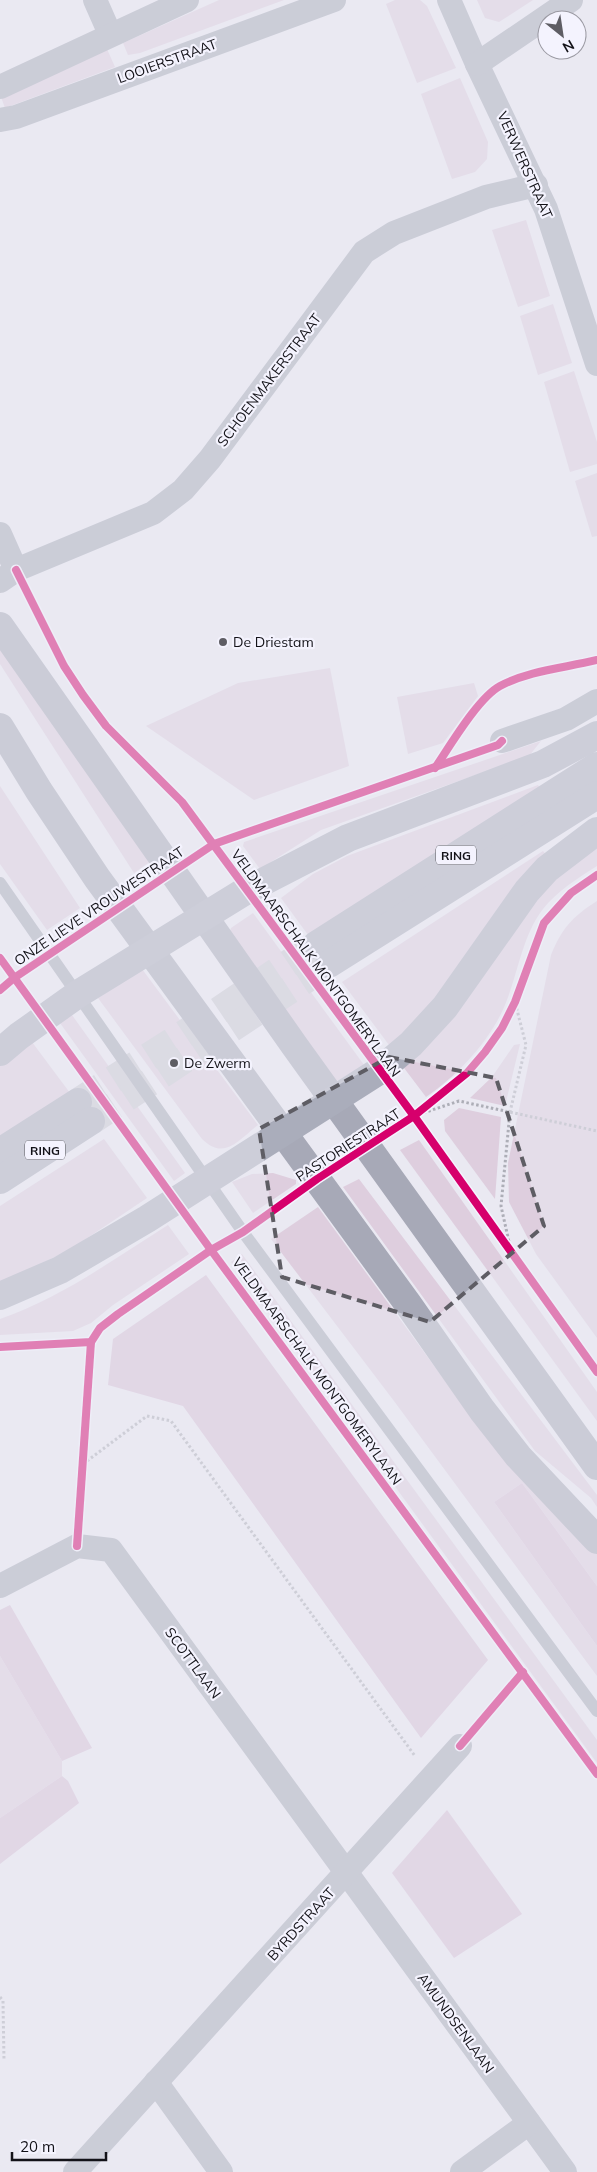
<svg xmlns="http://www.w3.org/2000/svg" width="597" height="2172" viewBox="0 0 597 2172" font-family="Mulish,sans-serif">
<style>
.green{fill:#decede}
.forest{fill:#d8c0d6}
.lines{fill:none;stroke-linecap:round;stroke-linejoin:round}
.primary-tunnel{stroke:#cac9d1;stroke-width:28;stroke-dasharray:28 14;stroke-linecap:butt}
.path{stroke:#adaeb7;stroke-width:3;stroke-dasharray:2.5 2.5;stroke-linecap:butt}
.service{stroke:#a7aab7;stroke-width:12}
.minor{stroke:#a7aab7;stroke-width:24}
.secondary{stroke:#a7a9b7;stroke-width:28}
.primary{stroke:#aaadbb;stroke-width:28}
.cycleway-casing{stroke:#f4f3fe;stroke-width:11}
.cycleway{stroke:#d6006c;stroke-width:8}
.marked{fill:none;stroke:#5e5d64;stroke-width:4;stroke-dasharray:10 6;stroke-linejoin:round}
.poi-dot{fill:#5e5d64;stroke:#f4f3fe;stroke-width:2}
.labels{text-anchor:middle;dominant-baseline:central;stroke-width:4.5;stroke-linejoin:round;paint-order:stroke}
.shield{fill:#f4f3fe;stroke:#56565d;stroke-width:1}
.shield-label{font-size:12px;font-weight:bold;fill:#131218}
.street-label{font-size:14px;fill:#131218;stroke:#f4f3fe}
.poi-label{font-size:14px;fill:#131218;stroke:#f4f3fe;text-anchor:start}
</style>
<rect width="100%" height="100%" fill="#eae9f2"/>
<g class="green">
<polygon points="219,0 284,0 140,53 128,55 123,43"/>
<polygon points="395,0 420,0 427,6 456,68 417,83 386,4"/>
<polygon points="477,0 533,0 499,22 485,18"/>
<polygon points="107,49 115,67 5,108 1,97"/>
<polygon points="460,78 488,142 487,159 475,172 452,179 421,94"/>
<polygon points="526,220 550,296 518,307 492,230"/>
<polygon points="553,304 572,363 538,375 520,316"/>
<polygon points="574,371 597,442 597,464 570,472 544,382"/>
<polygon points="597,473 597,536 592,537 575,481"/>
<polygon points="0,638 151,861 134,873 0,664"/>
<polygon points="330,668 349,766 254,800 146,726 238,683"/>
<polygon points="474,683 478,696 443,743 408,754 397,697"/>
<polygon points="541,741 529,756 321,830 260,869 243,846 244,842"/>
<polygon points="538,785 541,789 311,939 281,898 313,874 347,856"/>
<polygon points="0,786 80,908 47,930 0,864"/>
<path d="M597 842V866C578 878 557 891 543 909 522 936 518 974 505 1005 490 1041 458 1075 426 1097L404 1068 533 898Z"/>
<polygon points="543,851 547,856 459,976 392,1049 342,982"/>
<path d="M597 901V1338L536 1254 509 1202 508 1163 551 955C562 928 572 917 597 901Z"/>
<polygon points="253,913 367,1069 334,1082 228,936 231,928"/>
<path d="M142 969 258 1125C239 1140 224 1161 202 1139L98 998Z"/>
<polygon points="72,1015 185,1173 174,1181 60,1023"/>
<polygon points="32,1042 73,1097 0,1144 0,1064"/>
<polygon points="520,1044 505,1106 470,1098 492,1077 514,1045"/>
<polygon points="459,1108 501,1117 495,1199 445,1131 444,1120"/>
<polygon points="104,1139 147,1198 71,1249 0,1284 0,1206"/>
<polygon points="419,1140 597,1392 597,1421 400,1150"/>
<polygon points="273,1173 296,1180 296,1184 253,1213 232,1182 252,1174"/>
<polygon points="359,1179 597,1495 597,1507 591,1498 535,1451 343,1187"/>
<polygon points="318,1207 489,1441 597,1548 597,1586 522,1483 494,1502 597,1646 597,1676 394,1401 271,1239"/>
<path d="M168 1225 189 1254 113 1305 91 1323 73 1331 0 1335V1319C61 1298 114 1259 168 1225Z"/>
<polygon points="242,1254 597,1740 597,1763 231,1262"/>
<polygon points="0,1656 62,1761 62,1776 0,1818"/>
</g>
<g class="forest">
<polygon points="206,1275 488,1660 421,1738 183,1406 108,1385 113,1339"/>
<polygon points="522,1483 597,1586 597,1646 494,1502"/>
<polygon points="10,1605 92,1748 62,1761 0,1656 0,1610"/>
<polygon points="62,1776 68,1781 79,1803 0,1864 0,1818"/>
<polygon points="447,1810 522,1914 454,1958 392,1873"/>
</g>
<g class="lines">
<g class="primary-tunnel">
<polyline points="78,1102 184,1034 316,945"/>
<polyline points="91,1121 329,964"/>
</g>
<g class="path">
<polyline points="414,1116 459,1101 597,1131"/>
<polyline points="511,1251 501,1206 510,1112 526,1045 515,1002"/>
<polyline points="83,1464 147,1416 171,1421 415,1756"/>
<polyline points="0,1997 3,2001 4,2061"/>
</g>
<polyline class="service" points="0,883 243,1232 597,1711"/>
<g class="minor">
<polyline points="95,0 110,34"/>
<polyline points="449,0 477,64 546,209 597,364"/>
<polyline points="477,64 571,0"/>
<polyline points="0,87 187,0"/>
<polyline points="0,120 16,117 334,0"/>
<polyline points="0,534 16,570"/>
<polyline points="0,581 16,570 153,513 183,490 210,459 364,252 394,233 486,197 536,185"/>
<polyline points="502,741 566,719 597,701"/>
<polyline points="0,1586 77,1546 111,1550 565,2172"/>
<polyline points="156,2082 221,2172"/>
<polyline points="75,2172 460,1746"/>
<polyline points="462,2172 529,2123"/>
</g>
<g class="secondary">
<polyline points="0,626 294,1045 597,1466"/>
<polyline points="0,727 39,791 97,878 408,1304 482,1410 518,1456 597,1540"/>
</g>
<g class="primary">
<polyline points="316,945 597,766"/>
<polyline points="329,964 597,795"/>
<polyline points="0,1052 19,1036 78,994 247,890 348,838 543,764 597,735"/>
<polyline points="0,1152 78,1102"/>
<polyline points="0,1180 91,1121"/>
<polyline points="0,1296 60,1270 147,1219 379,1071 411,1044 445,1007 527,891 547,869 597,831"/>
</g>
<g class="cycleway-casing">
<g id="cycleway">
<polyline points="16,570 64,666 83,695 106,726 182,802 414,1116 597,1372"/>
<path d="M435 768C450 746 478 698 500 686 530 670 565 668 597 660"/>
<polyline points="0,958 211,1250 597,1774"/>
<polyline points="0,990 14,978 214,844 498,745 502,741"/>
<polyline points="0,1347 91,1342 100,1328 118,1314 211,1250 243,1232 317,1179 414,1116 467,1073 485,1052 502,1028 515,1002 544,923 571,893 597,875"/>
<polyline points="77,1546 91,1342"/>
<polyline points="460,1746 523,1672"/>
</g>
</g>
<use href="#cycleway" class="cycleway"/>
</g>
<path d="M0 0H597V2172H0ZM389 1057 496 1078 544 1226 430 1322 282 1277 259 1129Z" fill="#eae9f2" fill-opacity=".55" fill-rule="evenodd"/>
<path class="marked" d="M389 1057 496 1078 544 1226 430 1322 282 1277 259 1129Z"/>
<g class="poi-dot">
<circle cx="223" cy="642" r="5"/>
<circle cx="174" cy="1063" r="5"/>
</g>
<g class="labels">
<g class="shield">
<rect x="436" y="845.5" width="40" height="19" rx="4"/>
<rect x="25" y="1140.5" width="40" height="19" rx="4"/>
</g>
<g class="shield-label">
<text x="456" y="855">RING</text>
<text x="45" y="1150">RING</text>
</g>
<g class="street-label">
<text transform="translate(167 61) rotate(-20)">LOOIERSTRAAT</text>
<text transform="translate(525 165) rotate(66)">VERWERSTRAAT</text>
<text transform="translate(269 380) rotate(-53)">SCHOENMAKERSTRAAT</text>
<text transform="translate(99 906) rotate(-34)">ONZE LIEVE VROUWESTRAAT</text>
<text transform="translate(316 963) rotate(54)">VELDMAARSCHALK MONTGOMERYLAAN</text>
<text transform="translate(348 1145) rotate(-33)">PASTORIESTRAAT</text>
<text transform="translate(317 1371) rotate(54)">VELDMAARSCHALK MONTGOMERYLAAN</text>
<text transform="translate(193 1663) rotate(54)">SCOTTLAAN</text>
<text transform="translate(301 1924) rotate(-48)">BYRDSTRAAT</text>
<text transform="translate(456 2023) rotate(54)">AMUNDSENLAAN</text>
</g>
<g class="poi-label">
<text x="233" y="642">De Driestam</text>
<text x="184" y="1063">De Zwerm</text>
</g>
</g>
<g transform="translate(562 35) rotate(150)"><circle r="24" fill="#f4f3fe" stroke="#9a99a2"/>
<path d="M0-4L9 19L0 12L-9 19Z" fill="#5e5d64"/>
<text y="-8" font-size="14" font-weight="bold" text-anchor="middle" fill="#131218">N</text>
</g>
<path d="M12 2152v8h94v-8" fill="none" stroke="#131218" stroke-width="2.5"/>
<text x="20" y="2152" font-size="15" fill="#131218" stroke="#f4f3fe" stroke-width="4" paint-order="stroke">20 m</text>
</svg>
